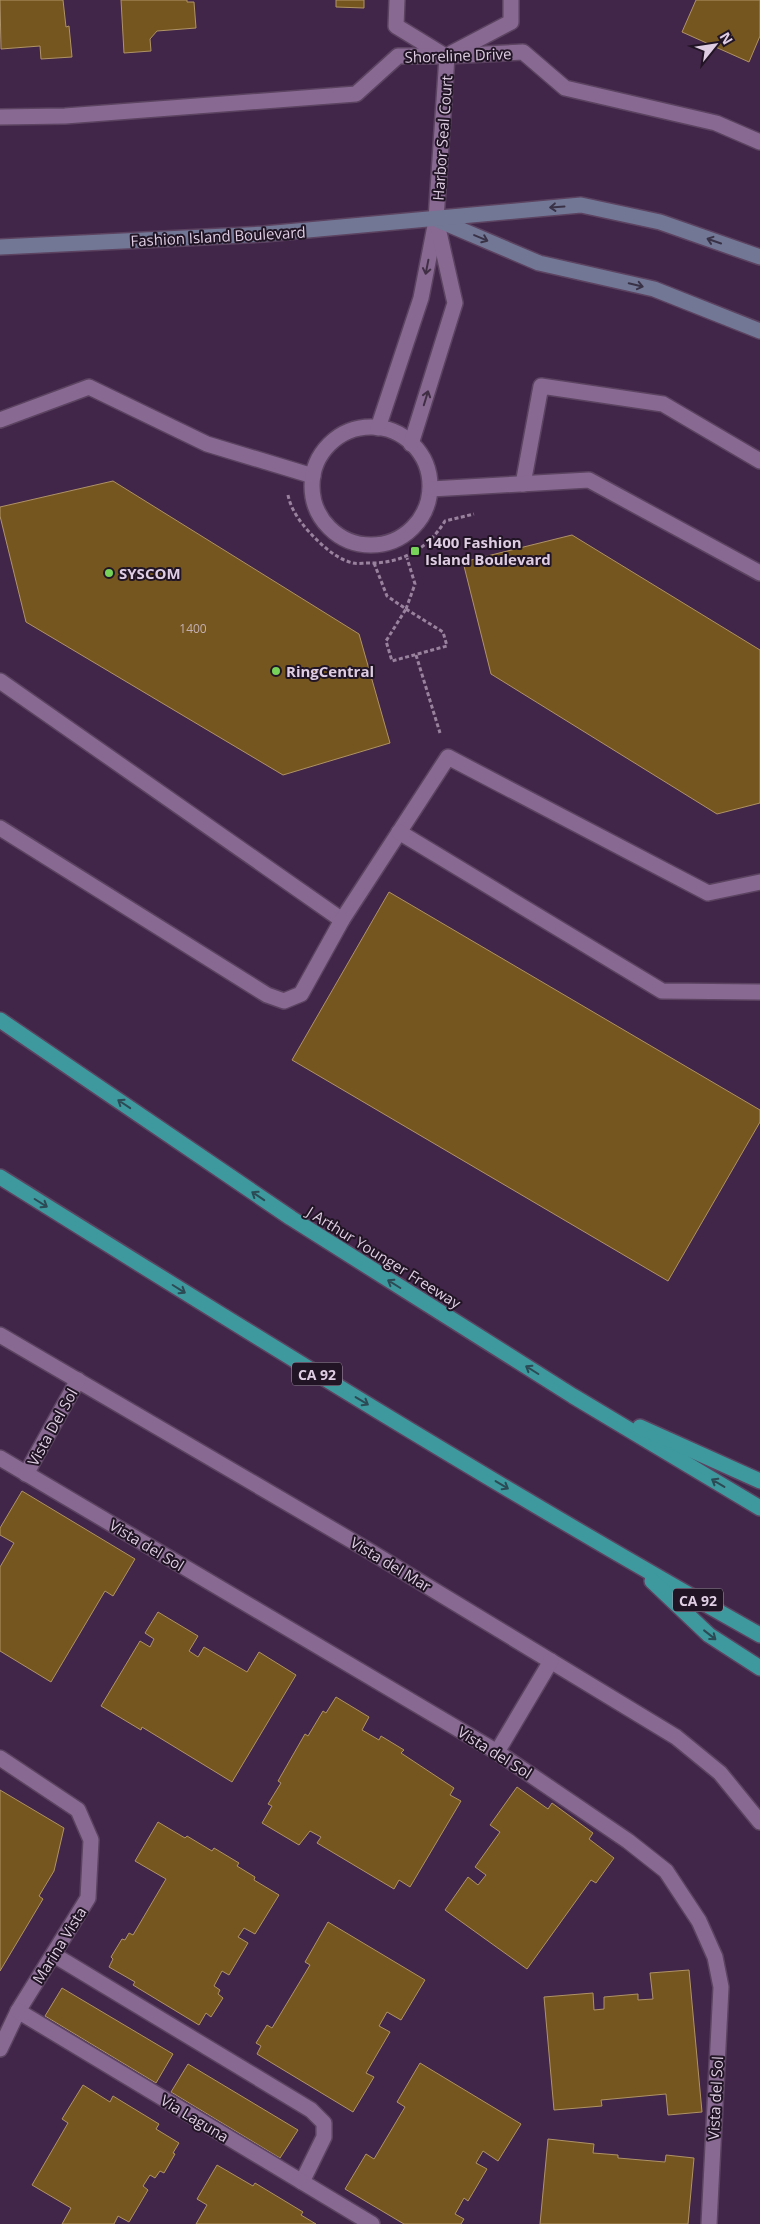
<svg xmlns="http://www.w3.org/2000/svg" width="760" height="2224" viewBox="0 0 760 2224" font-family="'Open Sans',sans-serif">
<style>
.building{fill:#75561e;stroke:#af9366}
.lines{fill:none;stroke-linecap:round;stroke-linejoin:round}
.lane-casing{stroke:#5b4361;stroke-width:18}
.street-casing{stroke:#5b4361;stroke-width:18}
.secondary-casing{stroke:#5b4361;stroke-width:18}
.highway-casing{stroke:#5b4361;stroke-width:18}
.path{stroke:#98829d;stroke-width:3;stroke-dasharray:4 2.5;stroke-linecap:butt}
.lane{stroke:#886991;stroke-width:15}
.street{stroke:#886991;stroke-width:15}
.secondary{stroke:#727795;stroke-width:15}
.highway{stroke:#3d999d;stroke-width:15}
.oneway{stroke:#393247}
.oneway2{stroke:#402e45}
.oneway3{stroke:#2c4a55}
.poi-dot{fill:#77d259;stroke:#211525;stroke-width:2}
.labels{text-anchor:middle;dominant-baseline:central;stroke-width:4;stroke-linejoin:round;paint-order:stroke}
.number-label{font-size:12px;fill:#c4b0b2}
.shield{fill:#211525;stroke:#a696aa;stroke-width:1}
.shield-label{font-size:14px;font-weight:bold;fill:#dfcee3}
.street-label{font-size:15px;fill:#dfcee3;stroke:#211525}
.poi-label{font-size:15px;font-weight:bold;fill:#dfcee3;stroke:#211525;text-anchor:start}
</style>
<rect width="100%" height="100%" fill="#422649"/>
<g class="building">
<polygon points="0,0 63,0 66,27 69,26 72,57 41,59 40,46 1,49"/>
<polygon points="121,0 187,0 187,2 194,2 196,28 157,31 150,39 151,51 124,53"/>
<polygon points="336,0 364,0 364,8 336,7"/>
<polygon points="696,0 760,0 760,36 749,62 682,32"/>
<polygon points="113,481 359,634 390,743 283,775 26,622 0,516 0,507"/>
<polygon points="572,535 760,650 760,803 717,814 491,674 463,562"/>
<polygon points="389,892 760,1110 760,1122 668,1281 292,1060"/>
<polygon points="22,1491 135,1559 113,1596 105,1591 51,1682 0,1651 0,1567 14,1543 0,1535 0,1528"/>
<polygon points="158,1612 198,1636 189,1651 198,1657 204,1647 247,1672 259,1652 296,1675 232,1782 142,1727 141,1730 101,1706 140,1641 150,1647 154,1639 145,1633"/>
<polygon points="336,1697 369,1717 362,1730 379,1740 381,1736 404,1750 401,1753 454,1788 450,1795 461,1801 410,1887 399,1880 394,1889 317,1843 321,1837 310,1831 299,1845 262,1823 272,1806 268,1804 281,1783 278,1781 305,1734 308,1736 323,1711 326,1713"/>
<polygon points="517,1787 548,1809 552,1803 593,1833 589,1839 614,1858 596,1883 591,1880 527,1969 445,1910 468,1877 478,1885 486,1875 475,1867 500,1832 490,1825"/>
<polygon points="0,1790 64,1828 54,1871 39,1896 43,1899 0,1971"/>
<polygon points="158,1822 185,1838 187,1836 212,1851 214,1848 239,1863 237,1866 255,1877 254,1880 279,1895 255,1934 244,1928 238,1937 248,1943 229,1975 222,1971 214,1986 220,1990 218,1994 223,1998 211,2017 206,2013 199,2025 133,1985 135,1982 109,1967 113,1959 111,1957 122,1939 125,1940 129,1933 133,1935 166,1879 135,1861"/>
<polygon points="328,1922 425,1980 401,2020 387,2012 379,2026 390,2032 366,2073 374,2077 353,2112 257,2054 261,2046 256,2043 267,2025 272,2028 310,1965 305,1962"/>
<polygon points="689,1970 702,2112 668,2115 666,2094 601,2100 602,2106 554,2110 544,1997 593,1993 594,2010 604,2009 604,1997 638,1994 638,2000 653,1999 650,1973"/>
<polygon points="62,1988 173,2054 156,2083 45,2016"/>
<polygon points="420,2063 521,2124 498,2161 483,2151 476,2163 487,2169 468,2201 464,2198 455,2214 464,2219 461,2224 404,2224 345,2189 366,2154 374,2159 405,2107 397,2102"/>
<polygon points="188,2064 298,2130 280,2158 171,2092"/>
<polygon points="83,2085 110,2102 113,2096 159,2124 156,2129 179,2143 173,2153 175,2154 164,2173 160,2171 155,2178 150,2175 143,2186 148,2190 129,2222 118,2216 114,2224 62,2224 71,2208 32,2185 68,2123 62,2119"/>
<polygon points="548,2139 594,2144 593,2153 618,2155 618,2158 665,2162 666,2155 694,2158 688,2224 540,2224"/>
<polygon points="217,2165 253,2186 255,2183 303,2212 301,2215 316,2224 196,2224 207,2205 197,2199"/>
</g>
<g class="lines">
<g class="lane-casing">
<g id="lane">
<polyline points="0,420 89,387 207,444 313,476"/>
<circle cx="371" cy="486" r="59"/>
<polyline points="378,428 421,298 435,226"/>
<polyline points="411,444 455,303 436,219"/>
<polyline points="523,484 541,386 663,404 760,461"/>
<polyline points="431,489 589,480 760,573"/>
<polyline points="0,681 342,920"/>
<polyline points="0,828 267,995 284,1001 301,994 342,920 448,757 708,893 760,882"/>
<polyline points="399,832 662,991 760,992"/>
</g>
</g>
<g class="street-casing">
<g id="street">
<polyline points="397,0 396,26 445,56"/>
<polyline points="452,53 511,22 511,0"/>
<polyline points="0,117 65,116 356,94 398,56 447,56 523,52 565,88 716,123 760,142"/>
<polyline points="436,219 447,56"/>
<polyline points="0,1335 366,1549 676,1737 720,1773 760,1822"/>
<polyline points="0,1458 497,1752 628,1841 666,1871 699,1921 715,1957 721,1987 709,2224"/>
<polyline points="26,1474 78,1380"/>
<polyline points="497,1752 551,1661"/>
<polyline points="0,1758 78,1810 91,1840 88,1898 18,2011 0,2049"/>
<polyline points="54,1955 311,2110 324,2123 324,2137 302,2182"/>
<polyline points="18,2011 372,2224"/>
</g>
</g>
<g class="secondary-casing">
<g id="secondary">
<polyline points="438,220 539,263 654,289 760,331"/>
<polyline points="0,247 264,234 581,205 660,222 760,257"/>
</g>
</g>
<g class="highway-casing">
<g id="highway">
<polyline points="0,1020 291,1218 573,1396 760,1508"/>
<path d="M0 1177C251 1334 502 1490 760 1635"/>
<polyline points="640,1427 760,1481"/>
<polyline points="652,1581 709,1635 760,1668"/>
</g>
</g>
<g class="path">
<path d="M288 495C291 511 303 526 314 537 325 548 337 559 353 563 357 564 363 563 368 563 401 564 428 549 445 521L474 514"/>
<polyline points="374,563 387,596 406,609 415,584 407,558"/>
<polygon points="406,609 443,632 447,646 392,661 386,641"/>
<polyline points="416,655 440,733"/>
</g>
<use href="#lane" class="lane"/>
<use href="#street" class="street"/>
<use href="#secondary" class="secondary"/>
<use href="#highway" class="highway"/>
</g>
<defs><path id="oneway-shaft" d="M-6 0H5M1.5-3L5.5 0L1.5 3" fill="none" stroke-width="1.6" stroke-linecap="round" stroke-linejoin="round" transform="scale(1.25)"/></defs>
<g class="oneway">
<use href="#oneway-shaft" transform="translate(557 207) rotate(176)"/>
<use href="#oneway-shaft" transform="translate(481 238) rotate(23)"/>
<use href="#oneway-shaft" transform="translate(714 241) rotate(-161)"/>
<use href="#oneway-shaft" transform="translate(636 285) rotate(14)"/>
</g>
<g class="oneway2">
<use href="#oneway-shaft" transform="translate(427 267) rotate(101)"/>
<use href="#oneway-shaft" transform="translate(426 398) rotate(-73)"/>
</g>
<g class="oneway3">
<use href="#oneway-shaft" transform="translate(124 1104) rotate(-146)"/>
<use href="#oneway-shaft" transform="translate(258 1196) rotate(-146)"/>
<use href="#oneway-shaft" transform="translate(41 1203) rotate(32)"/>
<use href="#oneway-shaft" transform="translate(394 1284) rotate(-148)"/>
<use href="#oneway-shaft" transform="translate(179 1289) rotate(32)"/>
<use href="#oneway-shaft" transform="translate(532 1370) rotate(-148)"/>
<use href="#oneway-shaft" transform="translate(362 1401) rotate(31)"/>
<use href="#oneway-shaft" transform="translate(718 1483) rotate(-149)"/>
<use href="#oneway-shaft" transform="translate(502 1485) rotate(31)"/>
<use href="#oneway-shaft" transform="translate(710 1635) rotate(38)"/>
</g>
<g class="poi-dot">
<rect x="410" y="546" width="10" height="10" rx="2.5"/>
<circle cx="109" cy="573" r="5"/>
<circle cx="276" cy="671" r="5"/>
</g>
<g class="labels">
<g class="number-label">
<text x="193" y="628">1400</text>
</g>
<g class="shield">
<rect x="292" y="1362.5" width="50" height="23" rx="4"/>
<rect x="673" y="1588.5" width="50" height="23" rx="4"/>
</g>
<g class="shield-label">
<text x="317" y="1374">CA 92</text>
<text x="698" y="1600">CA 92</text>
</g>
<g class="street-label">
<text transform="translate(458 55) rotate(-2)">Shoreline Drive</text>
<text transform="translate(442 138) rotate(-86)">Harbor Seal Court</text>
<text transform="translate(218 236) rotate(-3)">Fashion Island Boulevard</text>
<text transform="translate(384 1257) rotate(32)">J Arthur Younger Freeway</text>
<text transform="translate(52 1427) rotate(-61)">Vista Del Sol</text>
<text transform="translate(147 1545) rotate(31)">Vista del Sol</text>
<text transform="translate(391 1564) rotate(31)">Vista del Mar</text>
<text transform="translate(495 1752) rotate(32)">Vista del Sol</text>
<text transform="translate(59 1945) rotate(-58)">Marina Vista</text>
<text transform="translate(715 2098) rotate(-87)">Vista del Sol</text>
<text transform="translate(195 2118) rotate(31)">Via Laguna</text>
</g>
<g class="poi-label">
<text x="425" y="542">1400 Fashion<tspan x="425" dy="17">Island Boulevard</tspan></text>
<text x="119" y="573">SYSCOM</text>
<text x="286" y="671">RingCentral</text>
</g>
</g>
<g transform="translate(715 45) rotate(60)" stroke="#211525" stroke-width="4" paint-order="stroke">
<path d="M0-4L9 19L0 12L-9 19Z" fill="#dfcee3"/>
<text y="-8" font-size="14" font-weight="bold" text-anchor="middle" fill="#dfcee3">N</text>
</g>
</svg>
